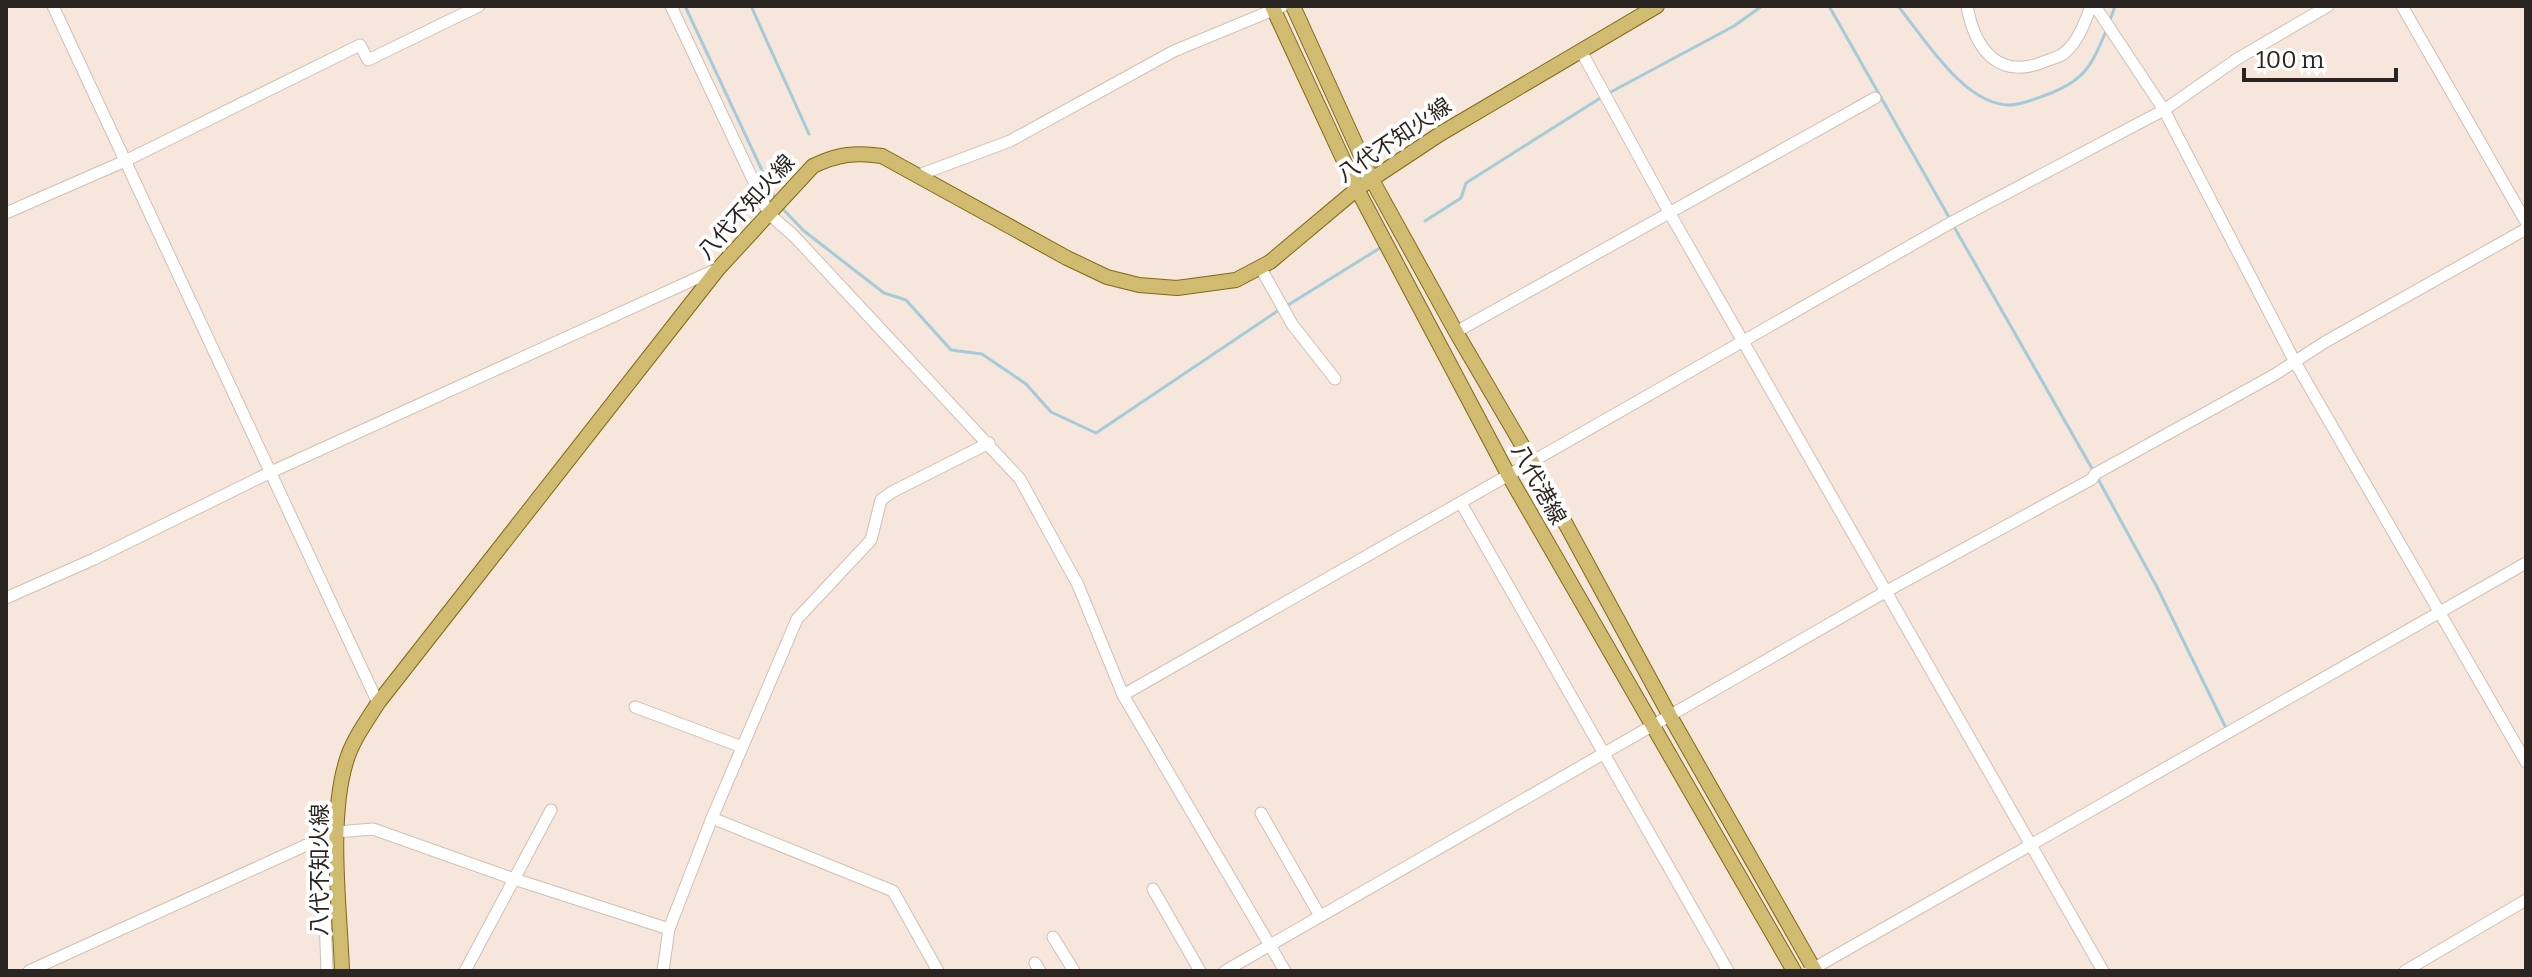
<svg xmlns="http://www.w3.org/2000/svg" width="2532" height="977" viewBox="0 0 2532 977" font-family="Bitter,'Noto Sans JP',serif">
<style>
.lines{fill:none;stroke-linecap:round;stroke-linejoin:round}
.stream{stroke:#a4cbd9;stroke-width:3}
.minor-casing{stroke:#cfbfb4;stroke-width:13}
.major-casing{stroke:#816916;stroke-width:16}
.minor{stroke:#fff;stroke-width:11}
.major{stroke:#d0bb70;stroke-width:14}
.labels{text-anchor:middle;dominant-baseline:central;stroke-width:8;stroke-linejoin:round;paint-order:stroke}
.street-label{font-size:22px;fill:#2b2521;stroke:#fff}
</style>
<rect width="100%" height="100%" fill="#f7e6db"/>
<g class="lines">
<g class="stream">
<polyline points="685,6 775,198"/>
<polyline points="751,6 809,134"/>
<polyline points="1829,6 1950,219"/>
<path d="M1898 6C1925 39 1964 105 2010 105 2021 105 2035 99 2046 95 2084 81 2091 67 2106 31"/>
<polyline points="2110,20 2115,6"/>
<polyline points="1609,93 1734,26 1762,6"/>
<polyline points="781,207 804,231 884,293 906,300 951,350 982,354 1026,384 1051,412 1096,433 1279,310"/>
<polyline points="1425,221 1461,198 1466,183 1602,97"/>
<polyline points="1953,225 2094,472"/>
<polyline points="1288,305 1380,248"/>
<polyline points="2098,479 2157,587 2226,728"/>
</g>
<g class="minor-casing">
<g id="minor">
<polyline points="53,6 378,703"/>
<polyline points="671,6 769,214 794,236 1020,479 1078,585 1123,695 1285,971"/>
<path d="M1967 6C1975 50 1999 81 2046 61 2051 59 2059 57 2063 54 2078 43 2085 22 2091 6"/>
<polyline points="2095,6 2164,110 2295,362 2526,762"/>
<polyline points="2402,6 2526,222"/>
<polyline points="1581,51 1669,212 2103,971"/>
<polyline points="919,175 1010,141 1174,51 1283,6"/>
<polyline points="6,213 125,161 360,45 368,60 479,6"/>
<polyline points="1260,267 1292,324 1335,379"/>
<polyline points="1456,332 1875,98"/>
<polyline points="1461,503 1728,971"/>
<polyline points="6,598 94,559 271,472 717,269"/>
<polyline points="1123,695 1952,222 2164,110 2237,59 2328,6"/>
<polyline points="635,707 742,747"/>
<polyline points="1261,813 1320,916"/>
<polyline points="712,818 893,891 938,971"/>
<polyline points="322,838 327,971"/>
<polyline points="1153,889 1200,971"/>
<polyline points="1053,937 1074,971"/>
<polyline points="1035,963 1040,971"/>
<polyline points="29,971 322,838 337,832 373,829 514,879 669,929"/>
<polyline points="465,971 551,810"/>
<polyline points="663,971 669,929 712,818 797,619 871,540 881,500 892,492 989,443"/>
<polyline points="1225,971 1885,592 2092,479 2095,474 2274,375 2325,342 2526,229"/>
<polyline points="1809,971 2526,563"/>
<polyline points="2405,971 2526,900"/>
</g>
</g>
<g class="major-casing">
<g id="major">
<polyline points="1272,6 1357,189 1509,476 1794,971"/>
<polyline points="1293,6 1372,180 1456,332 1532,462 1670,716 1815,971"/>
<path d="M342 971C340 909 328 822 346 762 352 741 366 722 378 703L718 269 813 166C838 154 856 152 882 156L1067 258 1107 277 1139 285 1177 288 1236 280 1270 262 1357 189 1440 134 1657 6"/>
</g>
</g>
<use href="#minor" class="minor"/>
<use href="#major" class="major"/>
</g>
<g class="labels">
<g class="street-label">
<text transform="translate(1394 140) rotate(-34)">八代不知火線</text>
<text transform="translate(746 207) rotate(-48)">八代不知火線</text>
<text transform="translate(1539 484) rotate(61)">八代港線</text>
<text transform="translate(319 870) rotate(-90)">八代不知火線</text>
</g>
</g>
<rect width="2532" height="977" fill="none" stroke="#2b2521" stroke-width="16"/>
<path d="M2244 68v12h152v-12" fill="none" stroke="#2b2521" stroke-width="4"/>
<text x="2256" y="68" font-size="24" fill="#2b2521" stroke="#ffffff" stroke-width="6" paint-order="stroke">100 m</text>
</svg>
